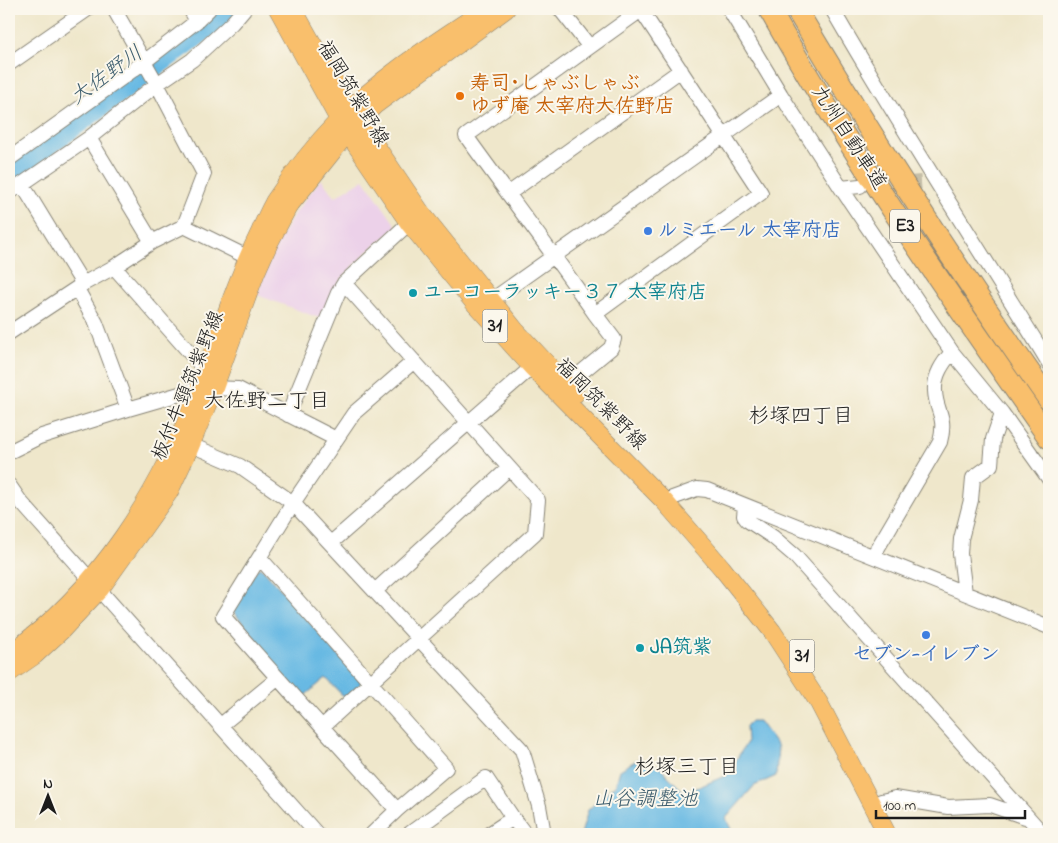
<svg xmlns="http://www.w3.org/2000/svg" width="1058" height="843" viewBox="0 0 1058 843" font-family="'Indie Flower','Klee One',sans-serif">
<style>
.built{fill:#ecd1e9}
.water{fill:#68b9e3;stroke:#426a80}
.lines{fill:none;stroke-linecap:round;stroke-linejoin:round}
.river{stroke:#68b9e3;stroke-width:18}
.minor-tunnel{stroke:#c5bea8;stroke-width:14;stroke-dasharray:14 7;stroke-linecap:butt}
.minor-casing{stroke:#868274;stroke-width:16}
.major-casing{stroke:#868274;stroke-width:19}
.highway-casing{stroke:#868274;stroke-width:23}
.minor{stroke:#fff;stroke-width:14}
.major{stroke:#f9bf6c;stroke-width:18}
.highway{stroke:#f9bf6c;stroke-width:21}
.food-dot{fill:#e8710a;stroke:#fbf7ec;stroke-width:2}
.shop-dot{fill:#3f7fe0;stroke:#fbf7ec;stroke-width:2}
.culture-dot{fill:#0f9aa8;stroke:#fbf7ec;stroke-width:2}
.labels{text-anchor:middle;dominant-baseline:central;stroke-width:4;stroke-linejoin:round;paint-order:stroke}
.shield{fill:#fbf7ec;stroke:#5f5e5a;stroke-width:1}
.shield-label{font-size:19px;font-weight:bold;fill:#1c1c1c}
.food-label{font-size:20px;font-weight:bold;fill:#c56008;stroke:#fbf7ec;text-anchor:start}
.street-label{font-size:20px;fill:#1c1c1c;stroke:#fbf7ec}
.shop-label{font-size:20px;font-weight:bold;fill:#366cbe;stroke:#fbf7ec;text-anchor:start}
.culture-label{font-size:20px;font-weight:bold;fill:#0d838f;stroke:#fbf7ec;text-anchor:start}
.water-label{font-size:21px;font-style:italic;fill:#3a5b6c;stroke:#fbf7ec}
.neighbourhood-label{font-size:21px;fill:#1c1c1c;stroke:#fbf7ec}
</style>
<rect width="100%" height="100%" fill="#fbf7ec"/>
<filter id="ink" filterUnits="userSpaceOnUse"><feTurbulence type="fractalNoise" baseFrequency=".02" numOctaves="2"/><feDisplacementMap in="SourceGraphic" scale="10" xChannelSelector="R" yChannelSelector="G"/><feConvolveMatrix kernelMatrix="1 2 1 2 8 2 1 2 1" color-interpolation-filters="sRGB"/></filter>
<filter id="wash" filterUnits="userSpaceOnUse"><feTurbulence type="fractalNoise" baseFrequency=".0096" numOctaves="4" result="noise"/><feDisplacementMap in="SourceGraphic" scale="20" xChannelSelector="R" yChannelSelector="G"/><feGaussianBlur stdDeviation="1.12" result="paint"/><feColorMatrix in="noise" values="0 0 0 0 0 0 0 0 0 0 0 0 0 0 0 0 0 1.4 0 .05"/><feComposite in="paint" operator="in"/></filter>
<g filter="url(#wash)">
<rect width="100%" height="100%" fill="#efe7cb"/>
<path class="built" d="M321,179L335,197L364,179L397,227L365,254L345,275L334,290L319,318L257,295L274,249L293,216Z"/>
<path class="water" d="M262,568L361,681L360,684L345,698L326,678L303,697L253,643L256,639L232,610L257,569Z
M751,721H759L778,747L776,776L754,786L726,818L733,834H581L588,810L616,784L620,770L640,758L659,767L685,793L727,775L747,742L746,726Z"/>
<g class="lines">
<path class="river" d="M9,176L218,22L227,9"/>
</g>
</g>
<g filter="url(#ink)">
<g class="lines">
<path class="minor-tunnel" d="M871,186L921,182"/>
<defs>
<path id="minor" d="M190,9L197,21
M560,9L589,46
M729,9L781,95L841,188L952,352L1002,413L1049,479
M832,9C901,129 977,245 1049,363
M641,10L761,193L595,314C553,253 509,196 466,136Z
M9,64L88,9
M89,138L152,242
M9,159L144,62L197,21L209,9
M22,184L83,284
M841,188L860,186
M9,193L89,138L157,84L192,60L232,23L244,9
M508,194L681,70
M184,226L247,257
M114,267L206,371
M77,289L96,323L128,409
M499,295L781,95
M9,333L83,284L114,267L152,242L184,226L204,174L157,84L114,9
M566,385L611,348L614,339L595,314
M288,415L338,293L344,283L409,223
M191,445L240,466L293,503L522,750L539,806L544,834
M9,452L39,437L128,409L190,391L214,388L238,389L336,439
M9,485L20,501L317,834
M664,501L697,489L707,490L1049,627
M745,506L744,516L747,520L773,537L794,555L1043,834
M331,543L532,367
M873,556L940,442C947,415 936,413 935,391C934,375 943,363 952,352
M260,558L446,768L397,810L372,834
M375,591L509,468
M965,593L960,554L961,539L971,500L973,478L991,465L993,439L1002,413
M221,725L277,679
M323,726L535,533L538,500L344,283
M881,801L895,798L948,807L990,805L1025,817
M397,810C339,745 280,682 223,616L293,503L354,413L414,361
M513,818L525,834
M409,834L486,778L513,818L489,834"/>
<path id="major" d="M278,9L339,120L409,223L476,305L532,367L664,501L722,568L772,631L819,703L887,834
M293,9L350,110L359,121L422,214L515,330L575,394
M9,654C99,591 161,491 199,390C219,337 235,282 260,232C264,222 269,211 274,202C293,173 314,146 338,121C380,77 435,43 486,9
M9,673L35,655L61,631L100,589L169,492L189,449L214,388L256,272L269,243L288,207L348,132L375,105L506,9"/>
<path id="highway" d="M769,9C853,158 951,298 1049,438
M796,9C875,143 960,273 1049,400"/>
</defs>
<use href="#minor" class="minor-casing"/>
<use href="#major" class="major-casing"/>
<use href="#highway" class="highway-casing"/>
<use href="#minor" class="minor"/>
<use href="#major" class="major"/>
<use href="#highway" class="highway"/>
</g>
</g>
<circle class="food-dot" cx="460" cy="96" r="5"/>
<g class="shop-dot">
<circle cx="648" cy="231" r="5"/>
<circle cx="926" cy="635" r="5"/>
</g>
<g class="culture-dot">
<circle cx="413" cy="293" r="5"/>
<circle cx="640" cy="648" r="5"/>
</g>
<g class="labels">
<g class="shield">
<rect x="890" y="209.5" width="30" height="33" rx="4"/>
<rect x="482.5" y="309.5" width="25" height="33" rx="4"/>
<rect x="789.5" y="639.5" width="25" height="33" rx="4"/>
</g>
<g class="shield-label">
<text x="905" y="226">E3</text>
<text x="495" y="326">31</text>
<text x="802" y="656">31</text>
</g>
<g class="food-label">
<text x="470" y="84">寿司･しゃぶしゃぶ<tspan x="470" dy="23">ゆず庵 太宰府大佐野店</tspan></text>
</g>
<g class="street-label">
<text transform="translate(352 94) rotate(59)">福岡筑紫野線</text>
<text transform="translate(848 138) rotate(57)">九州自動車道</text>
<text transform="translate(189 386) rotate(-68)">板付牛頸筑紫野線</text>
<text transform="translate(600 405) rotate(45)">福岡筑紫野線</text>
</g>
<g class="shop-label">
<text x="658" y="231">ルミエール 太宰府店</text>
<text x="926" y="655" text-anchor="middle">セブン-イレブン</text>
</g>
<g class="culture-label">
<text x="423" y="293">ユーコーラッキー３７ 太宰府店</text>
<text x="650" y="648">JA筑紫</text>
</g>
<g class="water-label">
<text transform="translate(107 76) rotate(-36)">大佐野川</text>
<text x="645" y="800">山谷調整池</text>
</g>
<g class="neighbourhood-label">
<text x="267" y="402">大佐野二丁目</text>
<text x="801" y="417">杉塚四丁目</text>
<text x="687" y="768">杉塚三丁目</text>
</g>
</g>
<rect width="1058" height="843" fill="none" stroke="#fbf7ec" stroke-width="30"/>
<g transform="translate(48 796)" stroke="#fbf7ec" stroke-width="4" paint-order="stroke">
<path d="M0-4L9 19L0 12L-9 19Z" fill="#1c1c1c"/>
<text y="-8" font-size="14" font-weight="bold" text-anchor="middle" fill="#1c1c1c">N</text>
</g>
<path d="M876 810v8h149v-8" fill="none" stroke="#1c1c1c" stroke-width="2.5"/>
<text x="883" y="810" font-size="15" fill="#1c1c1c" stroke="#fbf7ec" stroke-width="4" paint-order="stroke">100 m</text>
</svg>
